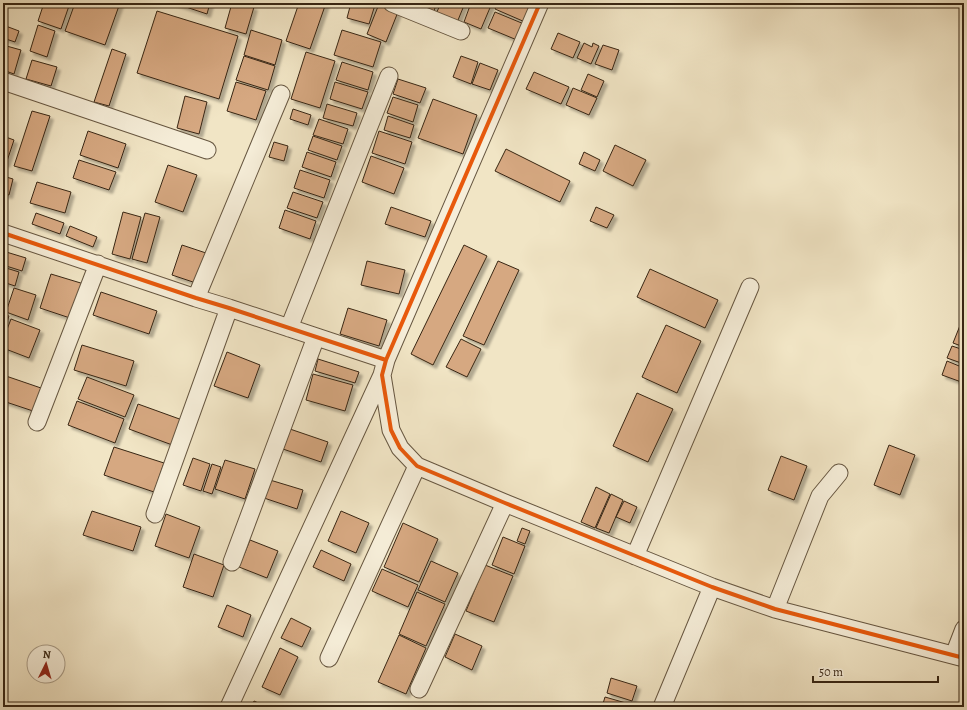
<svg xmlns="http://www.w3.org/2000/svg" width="967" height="710" viewBox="0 0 967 710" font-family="Alegreya,serif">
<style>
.building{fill:#d6a881;stroke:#382614;filter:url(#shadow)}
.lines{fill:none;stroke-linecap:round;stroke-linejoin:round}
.minor-casing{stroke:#665640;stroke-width:19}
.minor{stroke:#f6eed9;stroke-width:17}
.cycleway-casing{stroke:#f6eed9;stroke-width:6}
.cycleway{stroke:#e8590c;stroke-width:4}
</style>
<defs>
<filter id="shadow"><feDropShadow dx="3.5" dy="3.5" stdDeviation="1" flood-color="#0004"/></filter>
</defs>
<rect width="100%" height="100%" fill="#f1e5c5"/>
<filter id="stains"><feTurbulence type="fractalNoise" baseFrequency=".005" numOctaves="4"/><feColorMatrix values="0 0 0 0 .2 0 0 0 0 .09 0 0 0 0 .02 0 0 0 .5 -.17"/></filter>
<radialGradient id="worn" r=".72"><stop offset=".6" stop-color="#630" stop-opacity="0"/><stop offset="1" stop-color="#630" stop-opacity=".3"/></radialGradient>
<path class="building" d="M44,3H70L61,29L38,21Z
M75,3H120L105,45L65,31Z
M174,3H210L207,14Z
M232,3H241L254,7L246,34L225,28Z
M299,3H326L310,49L286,41Z
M351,3H369L375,5L369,24L347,18Z
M404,3H437L433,13Z
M441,3H465L456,25L435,16Z
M471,3H492L481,29L464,22Z
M498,3H520L531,8L525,22L495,9Z
M379,4L398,12L386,42L367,34Z
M157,11L238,36L219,99L137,73Z
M495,12L524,24L517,40L488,28Z
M3,25L19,31L15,42L3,38Z
M38,25L55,31L47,57L30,51Z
M251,30L282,40L275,65L244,55Z
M342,30L381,42L373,67L334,55Z
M558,33L580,42L573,58L551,49Z
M584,43L592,47L593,43L599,46L591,64L577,58Z
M3,45L21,50L14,74L3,70Z
M603,45L619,50L612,70L595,64Z
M112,49L126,54L109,106L94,102Z
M306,52L335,61L320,108L291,99Z
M244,56L275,66L268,90L236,80Z
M461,56L478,62L471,84L453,77Z
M32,60L57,67L51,86L26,79Z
M342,62L373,72L368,90L336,80Z
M480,63L498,70L490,90L472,84Z
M534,72L569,87L561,104L526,89Z
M588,74L604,81L597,97L581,90Z
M398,79L426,88L420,103L393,94Z
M236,82L266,91L256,120L227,111Z
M335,82L368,92L362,109L330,99Z
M573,88L597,98L589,115L566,105Z
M185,96L207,102L199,134L177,128Z
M393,97L418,105L413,122L387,113Z
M433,99L477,115L463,154L418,138Z
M327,104L357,113L353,126L323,118Z
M293,109L311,115L308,125L290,119Z
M32,111L50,116L32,171L14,166Z
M388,116L414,125L410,138L384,130Z
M319,119L348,129L343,144L313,135Z
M88,131L126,144L118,168L80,155Z
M379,131L412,142L405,164L372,153Z
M3,136L14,140L6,164L3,163Z
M313,136L342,146L337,160L308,150Z
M274,142L288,146L284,161L269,157Z
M615,145L646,160L633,186L603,171Z
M506,149L570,181L560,202L495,171Z
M307,152L336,162L331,177L302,167Z
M584,152L600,160L595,171L579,164Z
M371,156L404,168L394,194L362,182Z
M79,160L116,172L109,190L73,178Z
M168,165L197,175L183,212L155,202Z
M300,170L330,180L324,198L294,188Z
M3,176L13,179L9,195L3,194Z
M37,182L71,192L65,213L30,203Z
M293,192L323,202L317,218L287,208Z
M391,207L431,221L425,237L385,224Z
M596,207L614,215L607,228L590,221Z
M285,210L316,221L310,239L279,228Z
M123,212L141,217L130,259L112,254Z
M36,213L64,223L60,234L32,224Z
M145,213L160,217L147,263L132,259Z
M70,226L97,237L93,247L66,236Z
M182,245L209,254L199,284L172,275Z
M464,245L487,256L433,365L411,354Z
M3,251L26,258L22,271L3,265Z
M367,261L405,270L399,294L361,285Z
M498,261L519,270L484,345L463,336Z
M3,267L19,272L15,286L3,282Z
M650,269L718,300L705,328L637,297Z
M51,274L84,284L73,319L40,308Z
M14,288L36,295L28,320L6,312Z
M101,292L157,311L149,334L93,315Z
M348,308L387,320L379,346L340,334Z
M964,311V322L960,320Z
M3,314L9,316L3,333Z
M11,319L40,330L29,358L3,348V340Z
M961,323L964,324V347L953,343Z
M666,325L701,341L677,393L642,377Z
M461,339L481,349L467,377L446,367Z
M82,345L134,361L126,386L74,370Z
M952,346L964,350V364L947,358Z
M227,352L260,365L248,398L214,386Z
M318,359L359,372L355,383L315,371Z
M947,361L964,368V383L942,375Z
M313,374L353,385L345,411L306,400Z
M3,375L41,388L33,411L3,401Z
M87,377L134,395L125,417L78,399Z
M637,393L673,409L648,462L613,446Z
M77,401L124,419L115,443L68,425Z
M138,404L185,421L175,446L129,429Z
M287,428L328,442L321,462L280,448Z
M889,445L915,455L900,495L874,485Z
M114,447L164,463L154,492L104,475Z
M781,456L807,466L794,500L768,490Z
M193,458L210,464L201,491L183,485Z
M225,460L255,469L245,499L215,489Z
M212,464L221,467L212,494L203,491Z
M270,480L303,490L297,509L264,498Z
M596,487L610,494L595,528L581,522Z
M611,494L623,500L609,533L596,528Z
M624,501L637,507L630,523L616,517Z
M92,511L141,527L133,551L83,535Z
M341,511L369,523L356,553L328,541Z
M166,514L200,527L189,558L155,546Z
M403,523L438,539L419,582L384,567Z
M522,528L530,531L525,544L517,541Z
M503,537L525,546L514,574L492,565Z
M250,540L278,551L267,578L239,567Z
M321,550L351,564L344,581L313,567Z
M194,554L224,565L213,597L183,587Z
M431,561L458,573L445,602L418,590Z
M485,565L513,576L494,622L466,611Z
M382,569L418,585L408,607L372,591Z
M417,592L445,604L426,646L399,634Z
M227,605L251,615L243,637L218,627Z
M291,618L311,628L302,647L281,638Z
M455,634L482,646L472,670L445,657Z
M399,635L426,648L406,694L378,682Z
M280,648L298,657L280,695L262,687Z
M611,678L637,686L632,701L607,693Z
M605,697L626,703L625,707H602Z
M254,701L267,707H251Z"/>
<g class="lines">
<defs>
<path id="minor" d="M392,3L461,31
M3,81L207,150
M3,233L196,298L229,308L386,360L382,375L391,430L400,448L417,466L505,503L712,587L775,609L964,658
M196,298L268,125L281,94
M289,328L389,76
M386,360L540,3
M37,422L98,264
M155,514L229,308
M635,556L750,287
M232,562L316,337
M775,609L820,496L839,473
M954,655L964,629
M329,658L417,466
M419,689L505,503
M229,707L382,375
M662,707L712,587"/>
</defs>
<use href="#minor" class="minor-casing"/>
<use href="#minor" class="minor"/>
<defs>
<path id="cycleway" d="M3,233L196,298L229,308L386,360L382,375L391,430L400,448L417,466L505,503L712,587L775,609L964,658
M386,360L540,3"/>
</defs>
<use href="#cycleway" class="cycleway-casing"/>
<use href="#cycleway" class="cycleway"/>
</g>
<rect width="967" height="710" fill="none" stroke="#f1e5c5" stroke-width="16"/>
<rect x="4" y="4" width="959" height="702" fill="none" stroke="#382614" stroke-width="2"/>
<rect x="8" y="8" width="951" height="694" fill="none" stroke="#382614"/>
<g transform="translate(46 664) rotate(5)"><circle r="19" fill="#f6eed9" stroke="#aa9e8a"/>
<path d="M0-3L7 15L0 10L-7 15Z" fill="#8f2418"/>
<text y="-6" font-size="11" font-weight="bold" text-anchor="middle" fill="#382614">N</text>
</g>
<path d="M813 676v6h125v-6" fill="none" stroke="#382614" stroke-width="2"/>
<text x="819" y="676" font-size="12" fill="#382614" stroke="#f6eed9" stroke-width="3" paint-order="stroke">50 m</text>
<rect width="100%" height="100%" filter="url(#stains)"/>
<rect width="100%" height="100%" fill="url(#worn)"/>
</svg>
